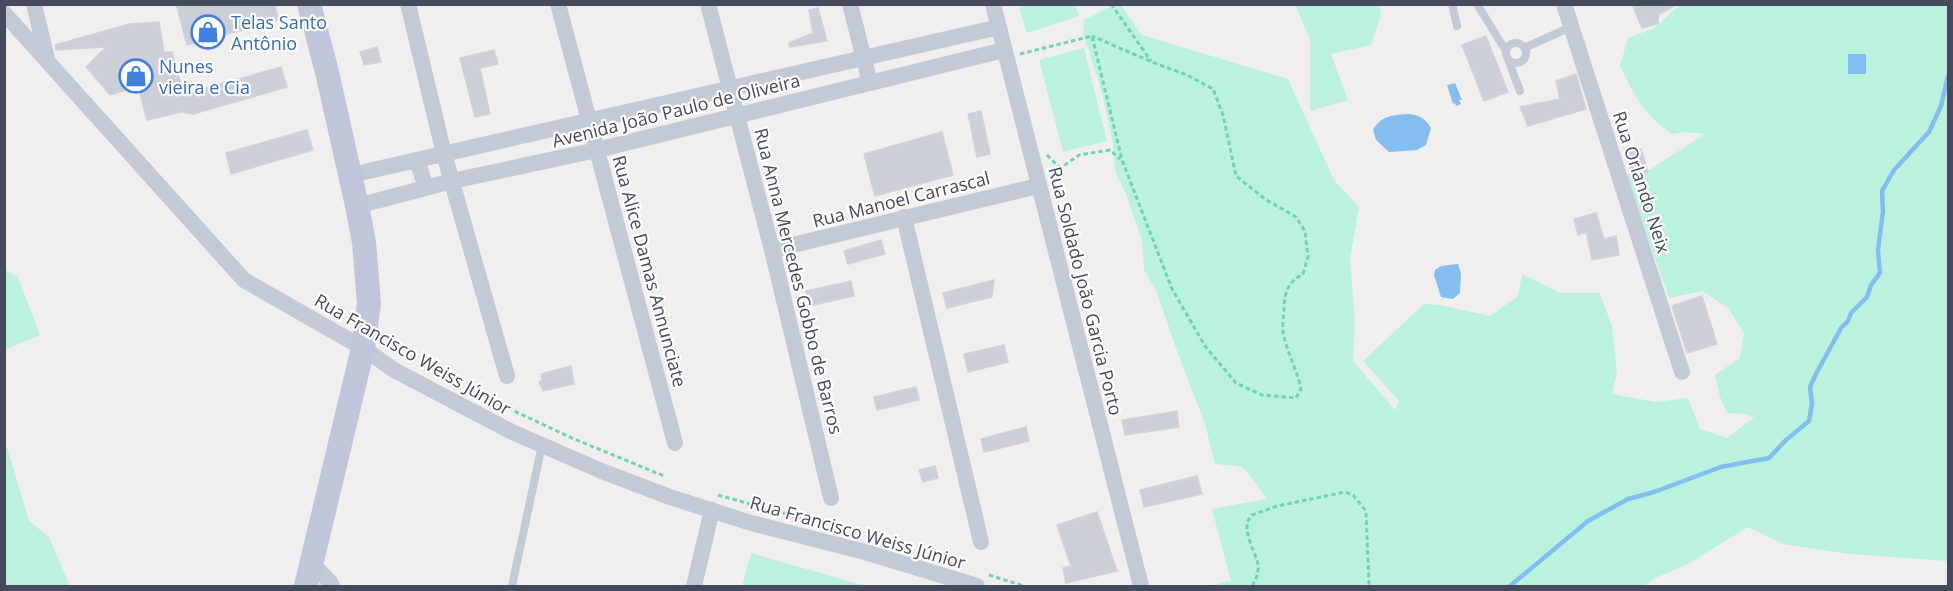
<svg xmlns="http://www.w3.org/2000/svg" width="1953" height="591" viewBox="0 0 1953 591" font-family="'Open Sans',sans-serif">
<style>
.green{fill:#baf2de}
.water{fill:#84bef1}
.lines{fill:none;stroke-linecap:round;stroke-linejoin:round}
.stream{stroke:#84bef1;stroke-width:4.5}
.building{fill:#cdcfd6;stroke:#d2d2da;stroke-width:1.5}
.path{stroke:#70d2bb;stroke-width:3;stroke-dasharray:4.5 3;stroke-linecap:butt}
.lane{stroke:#c4c9d6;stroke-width:8}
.street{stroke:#c4c9d6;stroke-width:16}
.secondary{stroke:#c0c5d9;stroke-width:24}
.labels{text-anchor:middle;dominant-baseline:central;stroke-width:4.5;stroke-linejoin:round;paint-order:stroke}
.shop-label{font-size:18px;fill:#366cbe;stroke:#fff;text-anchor:start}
.street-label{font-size:18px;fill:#454b5d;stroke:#fff}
</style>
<rect width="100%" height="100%" fill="#f1efee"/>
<path class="green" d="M1025,5H1075L1079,16L1027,33L1019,7Z
M1113,5H1121L1142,35L1288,79L1334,180L1359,207L1350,259L1355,320L1353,361L1395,410L1399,401L1363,361L1424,304L1440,305L1490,316L1518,296L1522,274L1560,293H1600L1612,327L1617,372L1612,394L1656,402L1688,398L1700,429L1727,438L1754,418L1746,414L1727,413L1720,397L1715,375L1740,358L1744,333L1728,308L1702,291L1669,298L1626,175L1651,169L1705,134L1684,132L1672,134C1645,116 1634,95 1620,66L1628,38L1654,28L1680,5H1948V561L1849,554L1783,544L1748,527L1688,564L1653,579L1644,586H1209L1231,581L1212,509L1267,499C1262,493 1248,471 1243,468C1236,465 1223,465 1215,464L1205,424L1177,351L1156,290L1144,270L1142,240L1126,194L1115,171L1113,143L1102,93L1083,33L1084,20Z
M1295,5H1380L1381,15L1371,45L1331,54L1348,100L1310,111V39Z
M1084,48L1107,141L1063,152L1039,60Z
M5,270L18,277L40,335L5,350Z
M4,447H7L29,521L49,537L70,586H5Z
M751,553L866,586H742Z"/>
<path class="water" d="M1848,54H1866V74H1848Z
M1455,83L1462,100H1459L1461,104L1456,106L1455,103L1453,104L1447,85Z
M1409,114C1421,116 1425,118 1431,128L1426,145L1417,150L1389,152L1376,140L1373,130C1381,115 1395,115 1409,114Z
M1458,264L1461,273L1460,293L1453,299L1441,297L1434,275L1435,270L1441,266Z"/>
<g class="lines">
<path class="stream" d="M1510,586L1588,521L1628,499L1654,492L1721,467L1769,458L1786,440L1809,421L1812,404L1810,387L1816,374L1841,328L1848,321L1851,313L1867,297L1871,285L1880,273L1878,250L1883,212L1882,191L1894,170L1929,132L1941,106L1948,76"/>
</g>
<path class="building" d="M176,4H274L279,20L187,45Z
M1632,4H1678L1659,14L1658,24L1642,28Z
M818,8L827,41L790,47L789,43L813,33L809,10Z
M159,22L164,52H172L184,94L281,67L287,87L193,114L181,112L147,120L138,86L110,95L86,67L106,47L56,50L55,45L129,24Z
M1486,36L1508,92L1484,101L1462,45Z
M377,47L381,62L364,65L360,52Z
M494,50L498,64L480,68L490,114L475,117L460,58Z
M1576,74L1586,109L1528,126L1520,107L1560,99L1556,81Z
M981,111L990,154L977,157L968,114Z
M307,130L313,150L231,174L226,153Z
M942,132L953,175L875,196L864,154Z
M1635,148L1641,149L1648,172L1631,175L1625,154Z
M1596,213L1604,239L1616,236L1619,255L1592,260L1586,232L1578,235L1574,219Z
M881,240L885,254L848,264L844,251Z
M994,280L992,297L947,308L943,293Z
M851,281L854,296L809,306L806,291Z
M1702,296L1717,344L1687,353L1672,306Z
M1004,345L1008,362L968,372L964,354Z
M571,366L574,384L543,391L539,382L542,380L541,374Z
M916,387L919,400L877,410L874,397Z
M1177,411L1179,427L1125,435L1122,420Z
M1026,427L1029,441L984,452L981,439Z
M935,466L938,478L923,482L919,470Z
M1197,476L1202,494L1144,507L1140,490Z
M1097,512L1117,571L1066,583L1063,568L1071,566L1057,525Z"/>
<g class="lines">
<path class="path" d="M1111,4L1151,61
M1020,54L1092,36L1122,160L1172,289L1205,346L1236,383L1262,395L1296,398L1301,389C1297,369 1286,351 1283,331C1282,323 1284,315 1284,307C1285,291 1288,282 1303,274L1308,257L1305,231L1296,217L1265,199L1236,176L1223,115L1213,89L1187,75L1152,62L1092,36
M1047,155L1058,166L1062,167L1079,155L1110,150L1120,159
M467,389L572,438L664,476
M718,495L804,519
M989,575L1024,586
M1252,586C1265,565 1254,558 1249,538C1247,533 1247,527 1247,522L1252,515L1277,506L1345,492L1353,495L1366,511L1369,586"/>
<path class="lane" d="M1452,4L1457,26
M1477,4L1506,51
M1506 53a10 10 0 1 1 20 0a10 10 0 1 1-20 0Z
M1524,48L1571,27
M1508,59L1520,91
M512,586L542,445"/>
<path class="street" d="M34,4L47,59
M408,4L444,154L507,376
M558,4L675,443
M708,4L772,250L831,498
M850,4L870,83
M993,4L1141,586
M1564,4L1682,372
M4,13L244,280L363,348L394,370L512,432L604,472L670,497L751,523L865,552L977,586
M417,160L426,188
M351,175L999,27
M357,206L452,181L597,150L1004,50
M904,217L981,542
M772,250L1038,186
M311,562L330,582L332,586
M694,586L712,510"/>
<path class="secondary" d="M306,586L363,348L369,303L364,242L357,206L327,72L309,4"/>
</g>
<defs>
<symbol id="shop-ring" viewBox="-11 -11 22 22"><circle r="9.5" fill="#fff" stroke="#3f7fe0" stroke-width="1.5"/><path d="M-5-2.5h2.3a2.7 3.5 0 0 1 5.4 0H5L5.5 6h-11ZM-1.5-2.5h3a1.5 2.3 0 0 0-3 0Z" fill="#3f7fe0"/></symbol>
</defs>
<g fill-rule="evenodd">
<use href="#shop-ring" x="189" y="13" width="38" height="38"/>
<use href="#shop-ring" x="117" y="57" width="38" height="38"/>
</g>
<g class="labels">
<g class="shop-label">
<text x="231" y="22">Telas Santo<tspan x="231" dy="21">Antônio</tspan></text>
<text x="159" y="66">Nunes<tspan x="159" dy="21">vieira e Cia</tspan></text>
</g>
<g class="street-label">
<text transform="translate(676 110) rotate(-14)">Avenida João Paulo de Oliveira</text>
<text transform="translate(1642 182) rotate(72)">Rua Orlando Neix</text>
<text transform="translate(901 199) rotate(-14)">Rua Manoel Carrascal</text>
<text transform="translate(650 271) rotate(75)">Rua Alice Damas Annunciate</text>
<text transform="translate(799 281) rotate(76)">Rua Anna Mercedes Gobbo de Barros</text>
<text transform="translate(1086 291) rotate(76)">Rua Soldado João Garcia Porto</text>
<text transform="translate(413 354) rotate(30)">Rua Francisco Weiss Júnior</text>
<text transform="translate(858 532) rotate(16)">Rua Francisco Weiss Júnior</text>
</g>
</g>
<rect width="1953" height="591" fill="none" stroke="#454b5d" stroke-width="12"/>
</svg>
